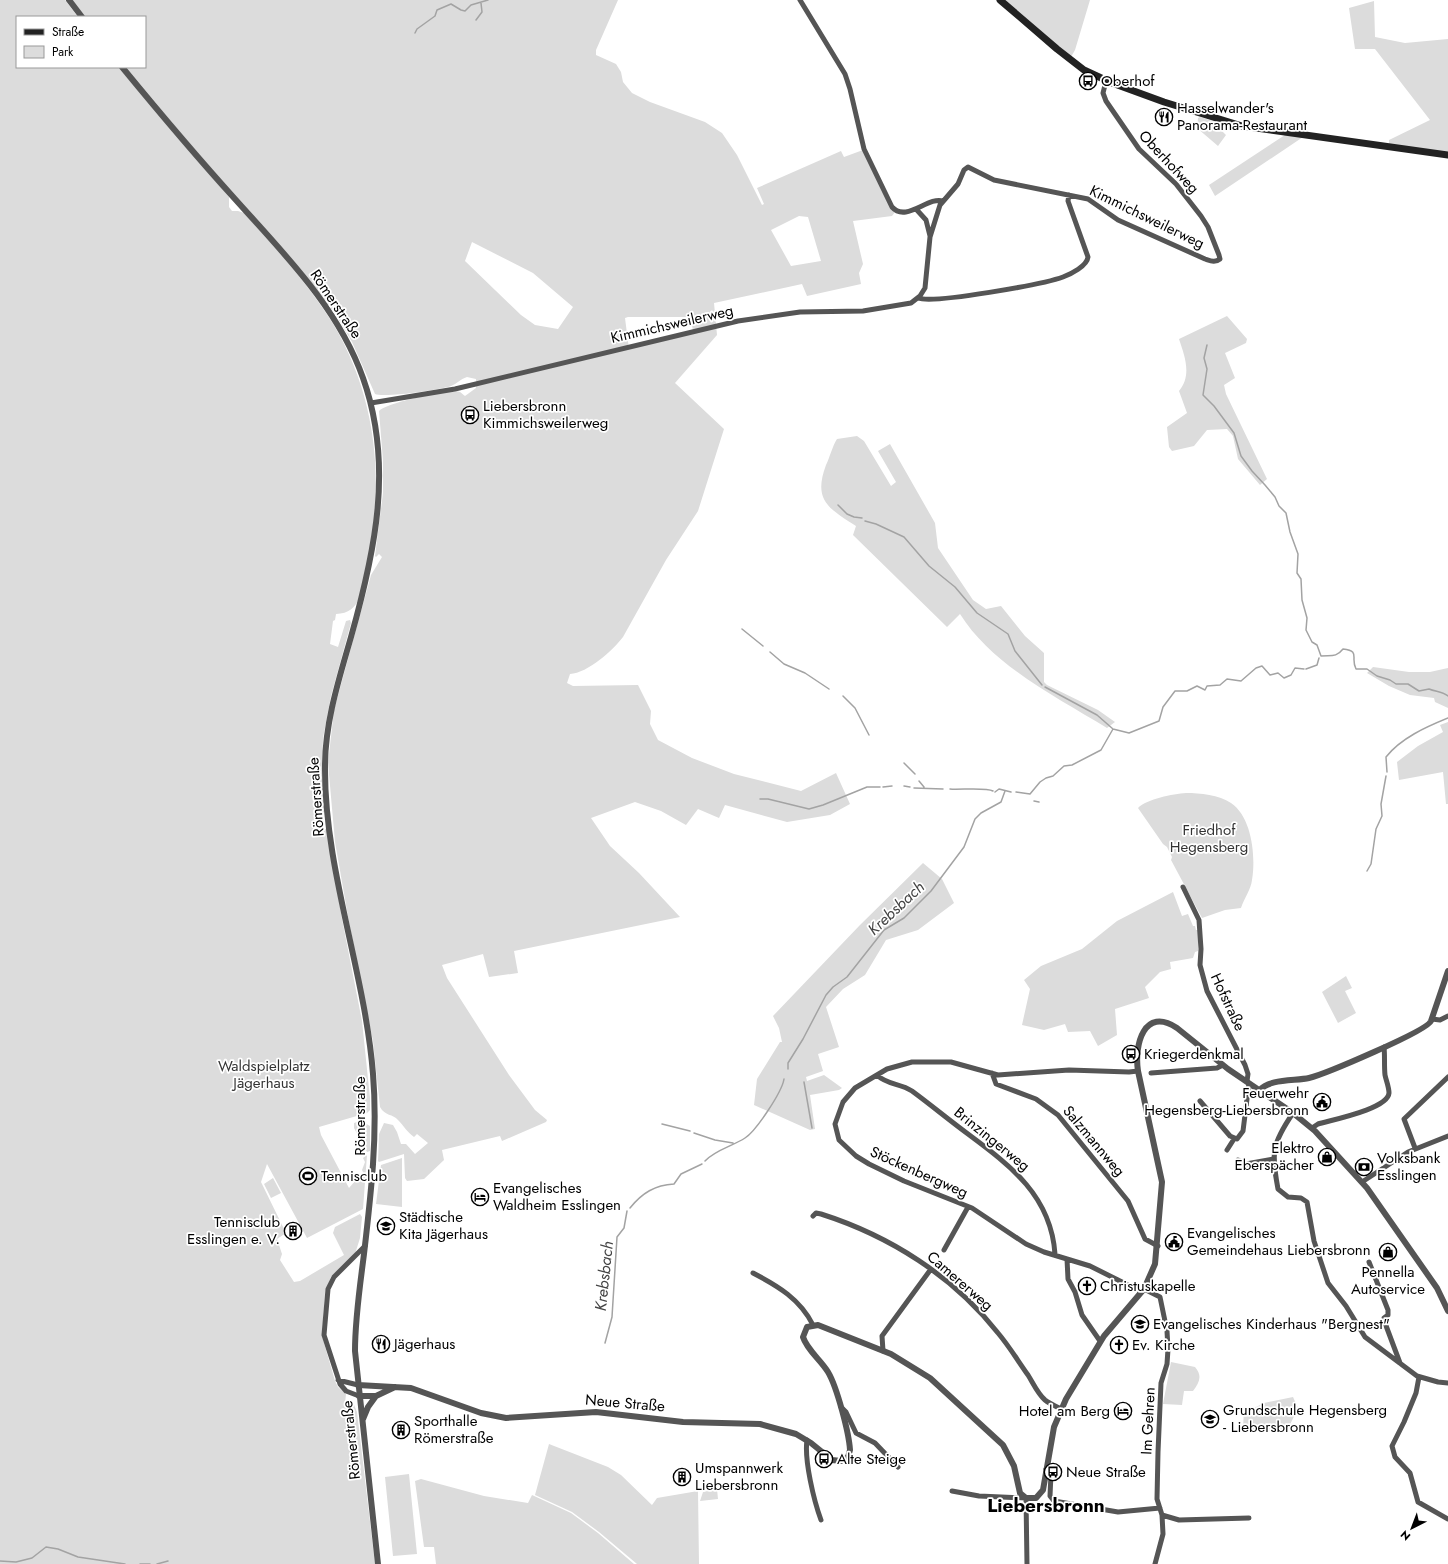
<svg xmlns="http://www.w3.org/2000/svg" width="1448" height="1564" viewBox="0 0 1448 1564" font-family="Jost,sans-serif">
<style>
.green{fill:#dcdcdc;fill-rule:evenodd}
.lines{fill:none;stroke-linecap:round;stroke-linejoin:round}
.stream{stroke:#a3a3a3;stroke-width:1.5}
.minor{stroke:#555;stroke-width:5}
.tertiary{stroke:#555;stroke-width:6}
.secondary{stroke:#222;stroke-width:7}
.labels{text-anchor:middle;dominant-baseline:central;stroke-width:3.5;stroke-linejoin:round;paint-order:stroke}
.poi-label{font-size:15px;fill:#000;stroke:#fff;text-anchor:start}
.street-label{font-size:15px;fill:#000;stroke:#fff}
.park-label{font-size:15px;fill:#333;stroke:#fff}
.water-label{font-size:16px;font-style:italic;fill:#444;stroke:#fff}
.district-label{font-size:19px;font-weight:bold;fill:#000;stroke:#fff}
</style>
<rect width="100%" height="100%" fill="#fff"/>
<path class="green" d="M0,0H65L78,17H17V67H118L229,197V207L232,211H238L244,213C273,246 304,279 328,316C377,391 386,484 366,569C361,590 362,613 336,614L335,620L333,621L330,644L338,647L346,621L350,620L351,623L331,696L323,738L322,765L325,811L316,820V823L327,830L342,919L362,1021L370,1098V1110L367,1113L319,1127L321,1135L349,1188L355,1181L365,1176L362,1170L365,1162L363,1158L367,1155L363,1209L307,1238L267,1164L261,1182L286,1233L277,1239L282,1254L280,1260L294,1282L300,1281L344,1255L333,1233L335,1227L360,1214L362,1217L360,1238L355,1254L331,1277L325,1292L322,1336L335,1381L338,1387L346,1394L345,1403L347,1404L352,1400L357,1412L375,1564H0Z
M72,0H618L596,50V55L616,64L621,72L623,82L632,93L650,102L705,122L722,133L737,155L762,205L764,204L757,188L841,151L844,157L863,150L895,212L892,216L853,221L863,264L859,273L861,284L807,296L802,284L714,303L717,335L675,383L724,429L698,511L666,560L623,637C613,650 588,673 570,674L567,683L573,686L638,685L651,711L650,724L658,740L692,758L734,774L801,791L836,773L850,804L830,815L787,822L725,805L719,818L698,809L686,825L661,811L635,802L591,818L610,846L639,873L680,917L514,951L518,973L489,977L483,954L442,965L447,978L509,1075L535,1110L547,1120L546,1122L502,1141L500,1136L442,1150L444,1160L424,1179L407,1181L405,1178L404,1154L379,1162L378,1161L379,1134L384,1123L393,1125L397,1132L401,1144H406L415,1154L428,1143L417,1134L414,1137C407,1132 404,1126 398,1120C393,1114 385,1116 380,1107L373,1041L349,922L335,842L328,763L334,710L371,575L382,557L379,554L376,557L375,556L383,493V461L379,411C386,403 449,389 460,392C462,393 463,395 465,396L476,388V379L467,377C460,379 457,384 451,386C440,390 383,398 375,394L352,342L336,315L314,286L200,156L126,67H145V17H85ZM799,216L808,217L821,261L791,266L771,230ZM472,242L533,273L573,307L558,329L535,325L521,315L465,261ZM628,317H691L693,332L629,349L625,318Z
M1003,0H1090L1075,50L1071,57Z
M1374,1L1375,37L1405,43L1448,39V153L1389,144V140L1430,120L1375,49H1355L1349,8Z
M1200,117L1222,124L1221,130L1226,135L1218,146L1197,128L1198,118Z
M1285,135L1303,137L1215,196L1209,185Z
M1227,316L1247,339L1246,343L1225,353L1235,378L1224,385L1226,394L1267,479L1260,485L1238,459L1233,436L1227,429L1207,430L1194,446L1172,451L1169,447L1167,427L1187,413L1179,391C1192,375 1185,357 1179,339Z
M857,436L864,441L891,486L896,482L878,451L890,444L935,523L938,548L973,600L986,609L1001,606L1025,636L1044,653V682L1047,685L1098,710L1115,722L1107,728C1056,697 992,665 960,614L947,627L853,535L856,526C828,508 813,500 826,465C830,457 832,447 837,439Z
M1373,667L1409,672H1430L1448,668V708L1435,702L1434,698L1410,695L1389,686L1367,673Z
M1448,722V804H1446L1443,772L1399,780L1397,762L1418,746L1443,732L1440,725Z
M1186,793C1200,793 1219,795 1231,803C1252,817 1256,857 1252,880C1251,889 1244,899 1241,908L1225,910L1202,918L1171,860L1172,857L1167,847L1163,844L1138,808C1147,799 1173,794 1186,793Z
M923,863L942,879L954,903L918,930L886,940L865,975L843,989L826,1007L839,1047L818,1054L823,1071L806,1077L807,1081L824,1075L842,1088L839,1090L810,1095L815,1129L810,1130L754,1105L757,1079L780,1042H782L779,1028L773,1016L860,925Z
M1173,892L1182,916L1188,914L1193,926H1195L1196,930H1198V951L1195,952L1193,958L1170,962L1171,969L1160,972L1145,987L1149,998L1115,1009L1117,1035L1098,1046L1090,1031L1068,1032L1065,1024L1044,1030L1022,1025L1030,989L1024,980L1041,966L1082,949L1117,921Z
M1346,976L1352,988L1345,991L1356,1013L1338,1023L1322,992Z
M357,1122H363L370,1126V1151L367,1152L354,1128V1123Z
M402,1158V1207L376,1204L381,1165Z
M273,1178L281,1193L271,1198L264,1184Z
M1171,1362L1195,1367C1203,1376 1199,1383 1193,1391H1184L1182,1405L1163,1404Z
M1293,1397L1298,1408L1287,1431H1245L1243,1428L1244,1409L1250,1410L1264,1403Z
M549,1444L608,1467L621,1475L652,1505L657,1498L698,1491L699,1564H637L599,1532L572,1512L535,1495Z
M409,1474L417,1554L393,1556L385,1477Z
M421,1479L484,1496L528,1503L532,1495L571,1513L598,1533L634,1564H436L434,1547H424L415,1481Z
M717,1489L718,1499L700,1501L703,1492Z"/>
<g class="lines">
<path class="stream" d="M476,20L482,12L481,3
M415,33L417,29L435,16L437,10L451,4L461,10L465,11L471,5L488,0
M1207,345L1204,358L1207,369L1203,395L1214,406L1234,433L1241,456L1252,471L1265,485L1275,497L1279,506L1286,513L1290,532L1298,554L1297,573L1301,579L1302,600L1307,618L1306,630L1312,642L1317,645L1321,656C1331,655 1336,658 1343,649C1361,651 1350,658 1356,669H1367L1377,676L1390,680L1396,684H1408L1419,691L1429,689C1436,692 1442,691 1448,696
M838,505L847,514L854,517L862,518
M865,521L876,524L904,537L929,566L955,587L977,613L1008,634L1015,651L1042,685
M742,629L763,646
M770,652L784,664L805,673L829,689
M1306,669L1317,665L1319,658
M1045,687L1097,715L1113,729
M843,696L855,708L869,735
M904,763L915,774
M1387,772L1386,757C1401,738 1426,727 1448,718
M919,781L924,787
M904,786L910,787
M883,787L892,786
M914,788L943,789
M950,789C959,790 986,787 993,791
M995,792L999,789L1011,792
M1016,792L1030,794L1040,782L1046,778L1053,776L1064,766L1072,765L1101,750L1113,729L1129,733L1159,721L1163,707L1175,691H1187L1197,686L1205,690L1207,686L1220,685L1227,679L1241,681L1256,668L1262,666L1270,675L1278,673L1284,678L1291,675L1295,668L1304,669
M760,799H768L809,809L823,805L867,787H880
M1034,801L1039,802
M1367,871L1371,864L1376,829L1382,816L1381,804L1386,776
M788,1069V1063L803,1039L826,995L833,987L847,977L884,930L904,918L931,891L964,847L975,819L981,813L1001,802L1005,791
M804,1082L812,1128
M662,1124L690,1131
M694,1133L715,1140L733,1143
M705,1161C715,1150 733,1146 745,1138C756,1131 782,1092 784,1079
M630,1208C642,1193 655,1185 674,1184L681,1174L702,1164
M605,1343L612,1317L617,1237L624,1228L627,1211
M0,1561L16,1562L32,1558L46,1547L58,1549L78,1557L125,1564
M140,1564H150
M157,1564L168,1561"/>
<path class="minor" d="M800,0L845,74L850,89L864,149L892,207C906,223 928,196 943,201
M916,209L926,220L930,236
M918,298C934,304 1044,284 1063,277C1071,274 1087,266 1088,257L1068,201L1069,195
M371,403L455,389L738,321L800,312L863,311L911,303L920,296L925,288L930,237L940,205L958,184L964,170L968,167L994,180L1088,199L1118,220L1205,259C1211,261 1215,263 1220,259L1219,255L1208,227L1201,216L1176,184L1139,149L1106,101L1103,93L1106,81
M1183,887L1199,920L1201,949L1200,965L1207,991L1245,1065L1248,1074L1247,1081
M1432,1019L1440,1020L1448,1016
M1138,1071L1129,1072L1069,1070L998,1075L951,1062H912L887,1069L855,1088L843,1102L835,1124L839,1140L856,1156L869,1164L904,1181L972,1208L1026,1244L1044,1252L1090,1266L1142,1292
M992,1073L996,1084L1036,1099L1058,1115L1128,1201L1145,1239L1158,1246
M1151,1073L1217,1068L1223,1065
M877,1075C887,1085 900,1083 912,1091C931,1105 949,1120 968,1134C1011,1166 1051,1196 1055,1254
M1200,1101L1230,1136L1237,1139L1243,1131L1249,1083
M1293,1113C1272,1144 1271,1152 1278,1189L1288,1197L1301,1198L1307,1202L1314,1241L1328,1283L1346,1306L1365,1337L1417,1376L1438,1382L1448,1383
M1312,1128L1318,1124C1331,1120 1388,1109 1389,1093C1389,1087 1386,1080 1385,1075C1384,1065 1385,1056 1384,1047
M1415,1148L1404,1119L1448,1077
M1227,1150L1234,1139
M1238,1160L1246,1164L1273,1159
M1362,1182L1408,1152L1448,1136
M813,1216L816,1213L821,1214C890,1236 953,1276 998,1333C1009,1346 1018,1361 1028,1375C1033,1383 1038,1394 1045,1400C1050,1404 1056,1406 1061,1409
M944,1250L968,1207
M1067,1259L1068,1279L1075,1292L1082,1315L1100,1341
M1369,1262L1388,1310V1315L1384,1318L1385,1323L1400,1363
M753,1273C778,1286 800,1299 813,1325
M1144,1289L1160,1297L1167,1331L1168,1349L1167,1364L1161,1383L1158,1452L1157,1499L1162,1515L1163,1534L1155,1564
M883,1351L882,1336L931,1269
M1419,1377L1416,1393L1404,1422L1392,1446L1395,1457L1410,1473L1418,1502L1448,1519
M338,1380L358,1385
M359,1396L346,1391L340,1384L324,1335L328,1289L334,1277L365,1246
M841,1407L846,1412L856,1433L875,1443L898,1467
M807,1440C804,1460 814,1501 821,1520
M1046,1469L1051,1474L1050,1496L1054,1501L1118,1512L1160,1508
M952,1491L979,1496L1026,1498L1027,1564
M1162,1515L1179,1520L1249,1518"/>
<path class="tertiary" d="M69,0L82,17
M122,67C159,112 196,156 235,199C284,254 338,307 363,378C394,465 375,552 351,637C339,679 325,722 325,766C324,869 365,972 373,1074C378,1134 371,1194 364,1254C360,1286 355,1318 355,1351L378,1564
M1260,1090C1268,1079 1296,1081 1309,1078C1325,1074 1427,1031 1431,1021L1448,971
M358,1385L411,1388L481,1413L506,1418L596,1412L683,1422L760,1424L796,1434L811,1443L832,1460L841,1461L848,1457L850,1450C849,1433 837,1387 828,1372C821,1360 807,1350 803,1337L807,1327L818,1325L891,1354L930,1378L1003,1445L1014,1466L1020,1493L1026,1498H1036L1043,1490L1054,1427L1066,1399L1104,1336L1144,1289L1155,1264L1162,1182L1138,1071C1134,1045 1144,1006 1177,1028L1228,1069L1293,1113L1315,1131L1367,1188L1437,1288L1448,1311
M359,1396H376L395,1387
M363,1419L368,1407L376,1396"/>
<path class="secondary" d="M1000,0L1057,49L1084,70L1112,83L1164,102L1242,126L1448,155"/>
</g>
<defs>
<symbol id="bus-ring" viewBox="-11 -11 22 22"><circle r="9.5" fill="#fff" stroke="#000" stroke-width="1.5"/><path d="M-5-6H5V4H4V6H2V4H-2V6H-4V4H-5ZM-3.5-4V0h7V-4ZM-3.5 1.2v1.5H-2V1.2ZM2 1.2v1.5H3.5V1.2Z" fill="#000"/></symbol>
<symbol id="restaurant-ring" viewBox="-11 -11 22 22"><circle r="9.5" fill="#fff" stroke="#000" stroke-width="1.5"/><path d="M-5-6h1v4h1v-4h1v4h1v-4h1v5L-1.5 .5V6h-2V.5L-5-1ZM5-6V6H3V1.5H1.5Q1.5-4 5-6Z" fill="#000"/></symbol>
<symbol id="civic-ring" viewBox="-11 -11 22 22"><circle r="9.5" fill="#fff" stroke="#000" stroke-width="1.5"/><path d="M-.6-6.5H3V-4.5H.6V-3L4-1V1h2V6H-6V1h2V-1L-.6-3ZM-1.2 2.5V6h2.4V2.5Z" fill="#000"/></symbol>
<symbol id="shop-ring" viewBox="-11 -11 22 22"><circle r="9.5" fill="#fff" stroke="#000" stroke-width="1.5"/><path d="M-5-2.5h2.3a2.7 3.5 0 0 1 5.4 0H5L5.5 6h-11ZM-1.5-2.5h3a1.5 2.3 0 0 0-3 0Z" fill="#000"/></symbol>
<symbol id="bank-ring" viewBox="-11 -11 22 22"><circle r="9.5" fill="#fff" stroke="#000" stroke-width="1.5"/><path d="M-6-4H6V4H-6ZM0-2.3a2.3 2.3 0 1 0 0 4.6a2.3 2.3 0 1 0 0-4.6Z" fill="#000"/></symbol>
<symbol id="stadium-ring" viewBox="-11 -11 22 22"><circle r="9.5" fill="#fff" stroke="#000" stroke-width="1.5"/><path d="M0-5a6.5 5 0 1 0 0 10a6.5 5 0 1 0 0-10ZM-3.5-1.8h7v3.6h-7Z" fill="#000"/></symbol>
<symbol id="hotel-ring" viewBox="-11 -11 22 22"><circle r="9.5" fill="#fff" stroke="#000" stroke-width="1.5"/><path d="M-6-4.5h1.5V1H6V5H4.5V3h-9V5H-6ZM-4 0a1.8 1.8 0 1 1 3.6 0ZM.5 0V-2.5h3Q6-2.5 6 0Z" fill="#000"/></symbol>
<symbol id="school-ring" viewBox="-11 -11 22 22"><circle r="9.5" fill="#fff" stroke="#000" stroke-width="1.5"/><path d="M0-5L7-2L0 1L-7-2ZM-4 1L0 2.5L4 1V4Q0 6-4 4Z" fill="#000"/></symbol>
<symbol id="building-ring" viewBox="-11 -11 22 22"><circle r="9.5" fill="#fff" stroke="#000" stroke-width="1.5"/><path d="M-4-6H4V6H1V3H-1V6H-4ZM-2.5-4.3h1.7v1.8h-1.7ZM.8-4.3h1.7v1.8H.8ZM-2.5-1h1.7V.8h-1.7ZM.8-1h1.7V.8H.8Z" fill="#000"/></symbol>
<symbol id="church-ring" viewBox="-11 -11 22 22"><circle r="9.5" fill="#fff" stroke="#000" stroke-width="1.5"/><path d="M-1.2-6h2.4v3.5h3.3v2.4h-3.3V6h-2.4V-.1h-3.3v-2.4h3.3Z" fill="#000"/></symbol>
</defs>
<g fill-rule="evenodd">
<use href="#bus-ring" x="1078" y="71" width="20" height="20"/>
<use href="#restaurant-ring" x="1154" y="107" width="20" height="20"/>
<use href="#bus-ring" x="460" y="405" width="20" height="20"/>
<use href="#bus-ring" x="1121" y="1044" width="20" height="20"/>
<use href="#civic-ring" x="1312" y="1092" width="20" height="20"/>
<use href="#shop-ring" x="1317" y="1147" width="20" height="20"/>
<use href="#bank-ring" x="1354" y="1157" width="20" height="20"/>
<use href="#stadium-ring" x="298" y="1166" width="20" height="20"/>
<use href="#hotel-ring" x="470" y="1187" width="20" height="20"/>
<use href="#school-ring" x="376" y="1216" width="20" height="20"/>
<use href="#building-ring" x="283" y="1221" width="20" height="20"/>
<use href="#civic-ring" x="1164" y="1232" width="20" height="20"/>
<use href="#shop-ring" x="1378" y="1242" width="20" height="20"/>
<use href="#church-ring" x="1077" y="1276" width="20" height="20"/>
<use href="#school-ring" x="1130" y="1314" width="20" height="20"/>
<use href="#restaurant-ring" x="371" y="1334" width="20" height="20"/>
<use href="#church-ring" x="1109" y="1335" width="20" height="20"/>
<use href="#hotel-ring" x="1113" y="1401" width="20" height="20"/>
<use href="#school-ring" x="1200" y="1409" width="20" height="20"/>
<use href="#building-ring" x="391" y="1420" width="20" height="20"/>
<use href="#bus-ring" x="814" y="1449" width="20" height="20"/>
<use href="#bus-ring" x="1043" y="1462" width="20" height="20"/>
<use href="#building-ring" x="672" y="1467" width="20" height="20"/>
</g>
<g class="labels">
<g class="poi-label">
<text x="1101" y="81">Oberhof</text>
<text x="1177" y="108">Hasselwander's<tspan x="1177" dy="17">Panorama-Restaurant</tspan></text>
<text x="483" y="406">Liebersbronn<tspan x="483" dy="17">Kimmichsweilerweg</tspan></text>
<text x="1144" y="1054">Kriegerdenkmal</text>
<text x="1309" y="1093" text-anchor="end">Feuerwehr<tspan x="1309" dy="17">Hegensberg-Liebersbronn</tspan></text>
<text x="1314" y="1148" text-anchor="end">Elektro<tspan x="1314" dy="17">Eberspächer</tspan></text>
<text x="1377" y="1158">Volksbank<tspan x="1377" dy="17">Esslingen</tspan></text>
<text x="321" y="1176">Tennisclub</text>
<text x="493" y="1188">Evangelisches<tspan x="493" dy="17">Waldheim Esslingen</tspan></text>
<text x="399" y="1217">Städtische<tspan x="399" dy="17">Kita Jägerhaus</tspan></text>
<text x="280" y="1222" text-anchor="end">Tennisclub<tspan x="280" dy="17">Esslingen e. V.</tspan></text>
<text x="1187" y="1233">Evangelisches<tspan x="1187" dy="17">Gemeindehaus Liebersbronn</tspan></text>
<text x="1388" y="1272" text-anchor="middle">Pennella<tspan x="1388" dy="17">Autoservice</tspan></text>
<text x="1100" y="1286">Christuskapelle</text>
<text x="1153" y="1324">Evangelisches Kinderhaus "Bergnest"</text>
<text x="394" y="1344">Jägerhaus</text>
<text x="1132" y="1345">Ev. Kirche</text>
<text x="1223" y="1410">Grundschule Hegensberg<tspan x="1223" dy="17">- Liebersbronn</tspan></text>
<text x="1110" y="1411" text-anchor="end">Hotel am Berg</text>
<text x="414" y="1421">Sporthalle<tspan x="414" dy="17">Römerstraße</tspan></text>
<text x="837" y="1459">Alte Steige</text>
<text x="695" y="1468">Umspannwerk<tspan x="695" dy="17">Liebersbronn</tspan></text>
<text x="1066" y="1472">Neue Straße</text>
</g>
<g class="street-label">
<text transform="translate(1169 162) rotate(47)">Oberhofweg</text>
<text transform="translate(1147 217) rotate(26)">Kimmichsweilerweg</text>
<text transform="translate(336 304) rotate(56)">Römerstraße</text>
<text transform="translate(672 324) rotate(-13)">Kimmichsweilerweg</text>
<text transform="translate(316 797) rotate(-94)">Römerstraße</text>
<text transform="translate(1228 1002) rotate(65)">Hofstraße</text>
<text transform="translate(360 1116) rotate(-90)">Römerstraße</text>
<text transform="translate(992 1139) rotate(39)">Brinzingerweg</text>
<text transform="translate(1094 1141) rotate(50)">Salzmannweg</text>
<text transform="translate(919 1172) rotate(24)">Stöckenbergweg</text>
<text transform="translate(960 1281) rotate(41)">Camererweg</text>
<text transform="translate(625 1403) rotate(5)">Neue Straße</text>
<text transform="translate(1148 1421) rotate(-87)">Im Gehren</text>
<text transform="translate(351 1440) rotate(-96)">Römerstraße</text>
</g>
<g class="park-label">
<text x="1209" y="830">Friedhof<tspan x="1209" dy="17">Hegensberg</tspan></text>
<text x="264" y="1066">Waldspielplatz<tspan x="264" dy="17">Jägerhaus</tspan></text>
</g>
<g class="water-label">
<text transform="translate(896 908) rotate(-43)">Krebsbach</text>
<text transform="translate(604 1276) rotate(-84)">Krebsbach</text>
</g>
<g class="district-label">
<text x="1046" y="1505">Liebersbronn</text>
</g>
</g>
<rect x="16" y="16" width="130" height="52" fill="#ffffff" stroke="#999999"/>
<rect x="24" y="29" width="20" height="6" fill="#222222" stroke="#999999"/>
<text x="52" y="36" font-size="12" fill="#000000">Straße</text>
<rect x="24" y="46" width="20" height="12" fill="#dcdcdc" stroke="#999999"/>
<text x="52" y="56" font-size="12" fill="#000000">Park</text>
<g transform="translate(1412 1528) rotate(222)" stroke="#ffffff" stroke-width="3" paint-order="stroke">
<path d="M0-3L7 15L0 10L-7 15Z" fill="#000000"/>
<text y="-6" font-size="11" font-weight="bold" text-anchor="middle" fill="#000000">N</text>
</g>
</svg>
